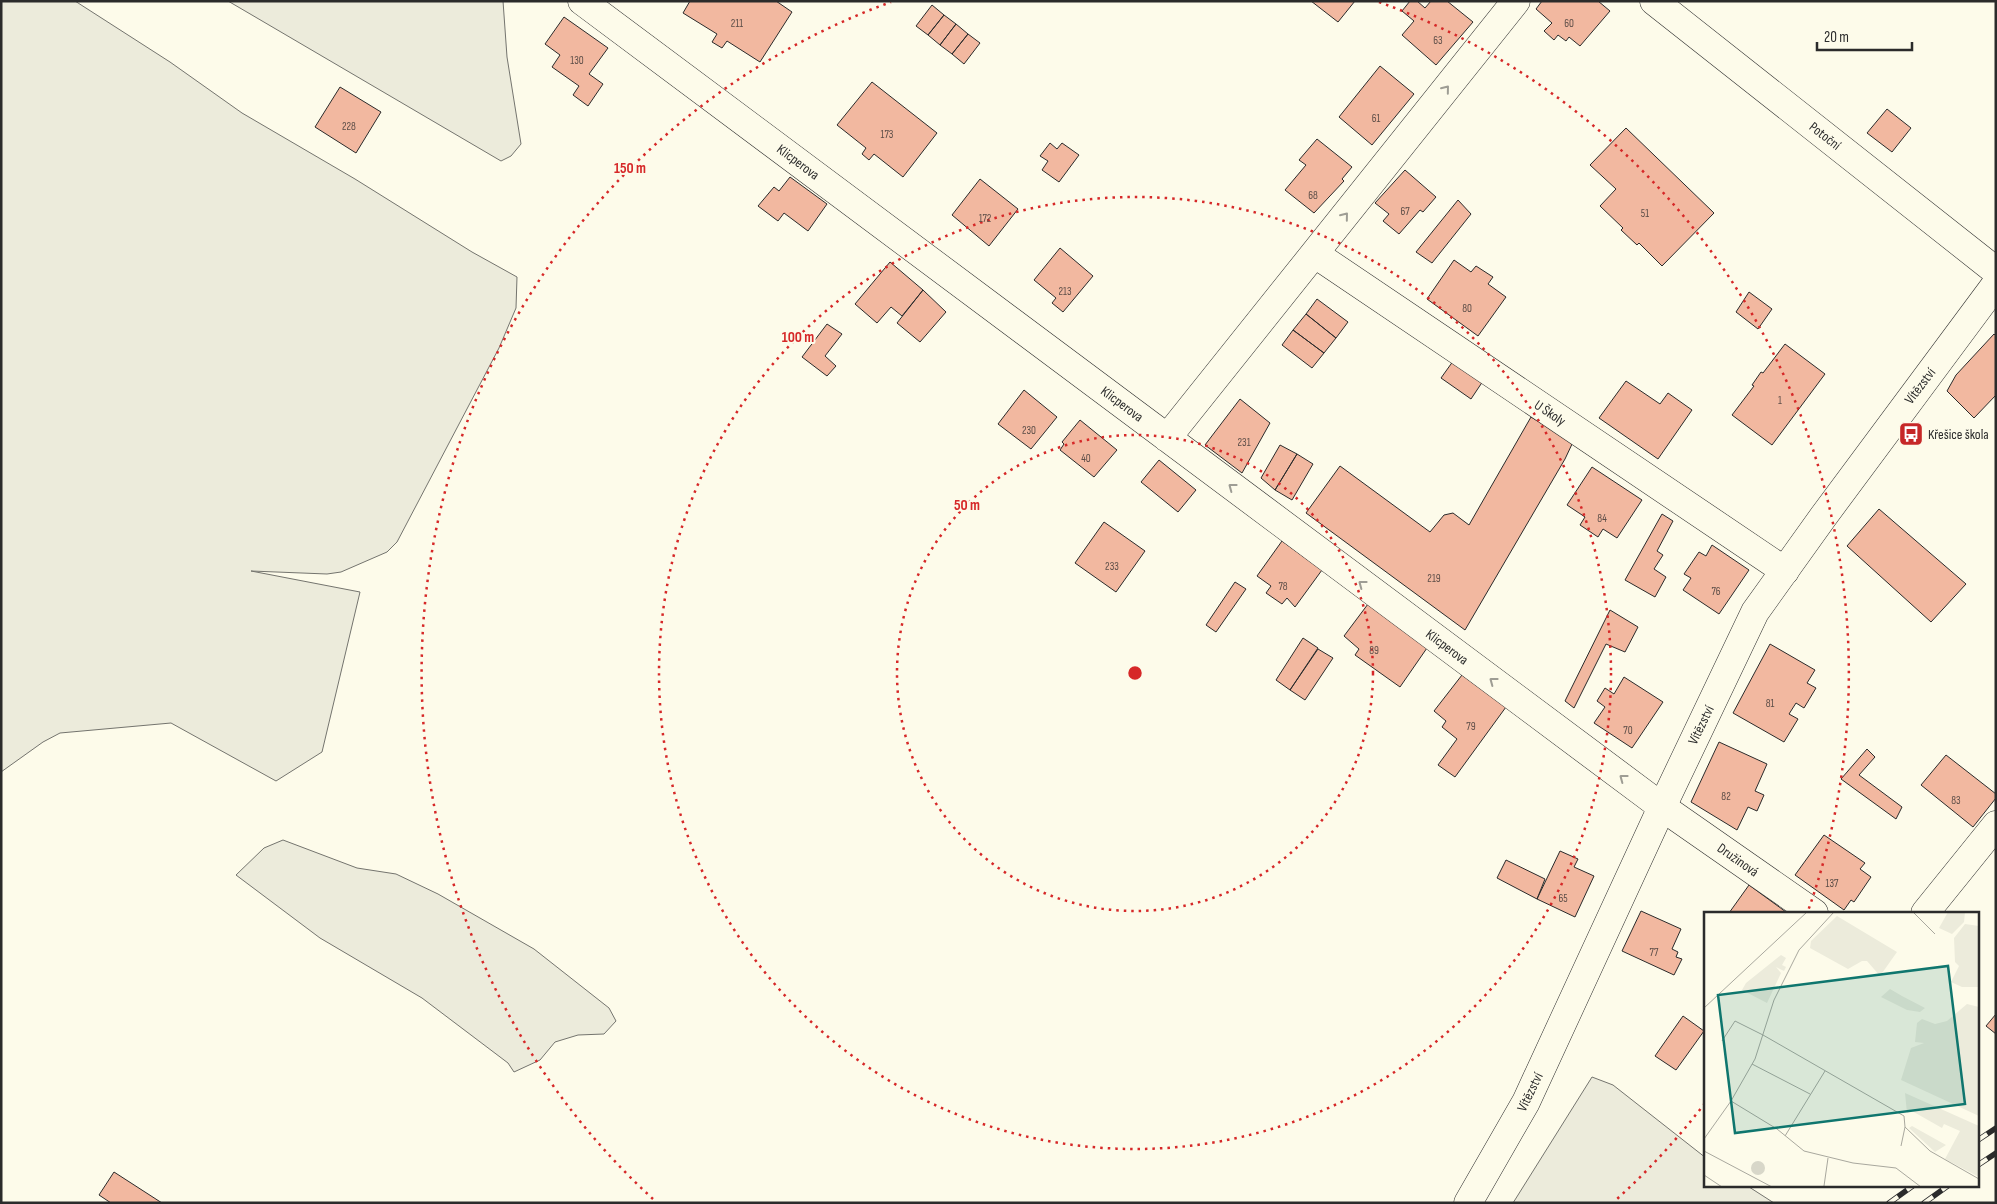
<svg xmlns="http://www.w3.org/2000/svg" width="1997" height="1204" viewBox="0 0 1997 1204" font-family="'Sofia Sans Condensed',sans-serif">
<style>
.green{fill:#ecebdb;stroke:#74746e}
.building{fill:#f2b8a0;stroke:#2b2b2b}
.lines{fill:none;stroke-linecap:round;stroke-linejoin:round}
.minor-casing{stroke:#2b2b2b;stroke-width:29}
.secondary-casing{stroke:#2b2b2b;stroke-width:29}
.minor{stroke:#fdfbea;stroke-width:28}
.secondary{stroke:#fdfbea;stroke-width:28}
.rail-casing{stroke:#2b2b2b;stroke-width:5.5}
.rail{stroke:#fdfbea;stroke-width:4;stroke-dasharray:11;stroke-linecap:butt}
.oneway{stroke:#9e9d94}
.ring{fill:none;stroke:#d62828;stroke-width:2.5;stroke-dasharray:2.5 5}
.labels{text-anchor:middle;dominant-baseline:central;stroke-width:4;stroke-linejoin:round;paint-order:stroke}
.number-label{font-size:11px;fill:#5d4e48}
.street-label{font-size:14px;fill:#2b2b2b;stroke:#fdfbea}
.poi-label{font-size:14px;fill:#2b2b2b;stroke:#fdfbea;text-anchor:start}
.inset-road{fill:none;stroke:#a9a89e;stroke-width:1}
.view{fill:#0f766e;fill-opacity:0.15;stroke:#0f766e;stroke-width:2.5}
.inset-edge{fill:none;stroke:#2b2b2b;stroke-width:2.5}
.centre{fill:#d62828;stroke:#fdfbea;stroke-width:2.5}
.ring-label{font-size:15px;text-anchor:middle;font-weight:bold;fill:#d62828;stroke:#fdfbea;stroke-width:4;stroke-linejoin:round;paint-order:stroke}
</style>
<rect width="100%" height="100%" fill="#fdfbea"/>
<path class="green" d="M1,1H75L170,62L242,113L355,179L472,252L517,277L516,308L499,348L397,542L387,552L341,572L327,574L251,571L360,592L322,752L276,781L171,723L60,733L43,742L1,772Z
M228,1H503L507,57L521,144L511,156L501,161Z
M283,840L357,868L396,874L438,894L534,949L609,1008L616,1021L604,1034L578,1035L555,1042L540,1060L514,1072L508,1063L422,998L320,938L236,875L264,848Z
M1592,1077L1613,1085L1706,1158V1185H1746L1774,1203H1513Z"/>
<path class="building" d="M690,1H776L792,12L760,62L727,41L722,48L712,42L717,34L683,13Z
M1311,1H1355L1338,22Z
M1410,1H1417L1425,8L1431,1H1447L1473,22L1436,65L1402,35L1414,21L1402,11Z
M1542,1H1598L1610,11L1580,46L1569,37L1566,41L1558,35L1554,40L1544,31L1552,23L1536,9Z
M932,5L944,15L928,35L916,26Z
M944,15L956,24L940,45L928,35Z
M564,17L608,48L589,74L603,84L588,106L573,95L579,86L552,67L560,55L545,44Z
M956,24L968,34L952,54L940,45Z
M968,34L980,43L964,64L952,54Z
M1380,66L1414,94L1372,145L1339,117Z
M872,82L937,133L903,177L874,154L869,160L862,154L866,148L837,125Z
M340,87L381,112L356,153L315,127Z
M1887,109L1911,128L1892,152L1867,133Z
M1626,128L1714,213L1662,266L1639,243L1637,245L1621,230L1623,228L1600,206L1616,189L1590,165Z
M1317,139L1352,167L1342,179L1344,181L1314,213L1285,190L1306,165L1299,160Z
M1050,143L1057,149L1062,143L1079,155L1059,182L1042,170L1048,161L1040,156Z
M1405,170L1436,197L1423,212L1420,210L1399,234L1383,221L1389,214L1375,203Z
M790,177L827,204L808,231L784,213L778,221L758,206L774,187L779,191Z
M980,179L1018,209L989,246L952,215Z
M1458,200L1471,214L1432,263L1416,252Z
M1060,248L1093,276L1063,312L1052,303L1056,298L1034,280Z
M1454,260L1471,272L1476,266L1493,277L1488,284L1506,297L1478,336L1427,299Z
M890,262L923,290L902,316L891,307L877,323L855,304Z
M923,290L946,312L920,342L897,323Z
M1749,292L1772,309L1758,329L1736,312Z
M1317,299L1348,322L1336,338L1306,314Z
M1306,314L1336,338L1324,353L1293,330Z
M827,324L842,334L825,356L836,366L827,376L802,357Z
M1293,330L1324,353L1312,368L1282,345Z
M1994,334L1996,336V395L1974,418L1947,391L1956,375Z
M1785,344L1825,374L1772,445L1732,415L1754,386L1752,385L1761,372L1763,373Z
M1456,357L1485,378L1471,399L1441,378Z
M1626,381L1660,404L1668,393L1692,410L1658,459L1599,418Z
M1024,390L1057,417L1031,449L998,424Z
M1240,399L1270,423L1242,473L1205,445Z
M1531,417L1573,442L1565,459L1465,630L1306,513L1340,466L1430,532L1444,515L1453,513L1469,525Z
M1080,420L1117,450L1094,477L1060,450L1064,444L1062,442Z
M1280,445L1297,454L1275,490L1261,478Z
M1297,454L1313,464L1292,500L1275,490Z
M1159,460L1196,490L1178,512L1141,482Z
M1592,467L1642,500L1617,538L1603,529L1598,537L1580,525L1585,517L1567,505Z
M1879,509L1966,584L1931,622L1847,546Z
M1662,514L1673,521L1657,551L1663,555L1654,569L1666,577L1655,597L1625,580Z
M1104,522L1145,551L1116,592L1075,563Z
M1282,541L1322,570L1295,607L1287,598L1282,604L1266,593L1271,586L1257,576Z
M1712,545L1749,570L1719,614L1683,590L1691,578L1684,574L1699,552L1706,556Z
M1235,582L1246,589L1216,632L1206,625Z
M1368,604L1427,648L1400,687L1355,655L1359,649L1344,636Z
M1610,610L1638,627L1625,652L1606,644L1574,708L1565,701Z
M1303,638L1318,648L1290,690L1276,680Z
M1770,644L1815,670L1807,683L1816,688L1804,708L1796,703L1789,714L1798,719L1784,742L1733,713Z
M1318,649L1333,658L1305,700L1290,690Z
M1462,675L1506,707L1455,777L1438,765L1457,739L1442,727L1446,721L1434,711Z
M1624,677L1663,702L1632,748L1594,723L1605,707L1597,701L1605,688L1614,694Z
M1719,742L1767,764L1755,791L1764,795L1757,811L1748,807L1737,830L1691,802Z
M1867,749L1875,757L1859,775L1902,807L1896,819L1841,779Z
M1946,755L1996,794V798L1973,827L1921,785Z
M1824,835L1865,863L1860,869L1871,877L1854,902L1851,900L1844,910L1795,875Z
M1560,851L1578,859L1574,867L1594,876L1575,917L1537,899Z
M1506,860L1545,879L1537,899L1497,878Z
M1749,885L1786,912L1785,913H1729Z
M1641,911L1681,929L1672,949L1678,952L1676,957L1682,959L1674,975L1622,951Z
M1996,1014V1034L1986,1026Z
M1683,1016L1704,1031L1676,1070L1655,1056Z
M114,1172L162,1203H111L99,1195Z"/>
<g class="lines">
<defs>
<path id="minor" d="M582,1L1662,807L1814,913
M1654,1L1996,271
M1315,254L1785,571
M1167,438L1516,1
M1925,913L1996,825"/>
<path id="secondary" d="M1468,1203L1526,1102L1662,807L1755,612L1823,517L1996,284"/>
</defs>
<use href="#minor" class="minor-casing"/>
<use href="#secondary" class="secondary-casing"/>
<use href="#minor" class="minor"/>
<use href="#secondary" class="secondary"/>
<defs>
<path id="rail" d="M1978,1140L1996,1128
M1978,1165L1996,1153
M1889,1203L1914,1185
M1924,1203L1949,1185"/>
</defs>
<use href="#rail" class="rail-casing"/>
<use href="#rail" class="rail"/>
</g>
<defs><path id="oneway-chevron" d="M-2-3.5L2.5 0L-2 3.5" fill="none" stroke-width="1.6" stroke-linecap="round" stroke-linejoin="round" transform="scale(1.25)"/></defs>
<g class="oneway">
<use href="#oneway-chevron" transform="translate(1446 89) rotate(-51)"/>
<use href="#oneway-chevron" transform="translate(1345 216) rotate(-51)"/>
<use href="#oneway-chevron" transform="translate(1232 487) rotate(-143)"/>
<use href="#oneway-chevron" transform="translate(1362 584) rotate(-143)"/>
<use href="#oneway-chevron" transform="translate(1493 681) rotate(-143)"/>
<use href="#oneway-chevron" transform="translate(1623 778) rotate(-143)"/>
</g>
<g class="ring">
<circle cx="1135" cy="673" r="238"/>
<circle cx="1135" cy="673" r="476"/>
<path d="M1705 1103A714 714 0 0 1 1617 1199M653 1199A714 714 0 0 1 891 2M1379 2A714 714 0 0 1 1808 911"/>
</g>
<defs>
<symbol id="bus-square" viewBox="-11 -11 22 22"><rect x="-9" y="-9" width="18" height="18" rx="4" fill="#c62828" stroke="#fdfbea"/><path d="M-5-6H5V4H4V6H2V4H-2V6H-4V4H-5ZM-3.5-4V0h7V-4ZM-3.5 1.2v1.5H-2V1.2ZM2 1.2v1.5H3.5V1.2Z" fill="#fff"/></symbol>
</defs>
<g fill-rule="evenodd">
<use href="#bus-square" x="1897" y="420" width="28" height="28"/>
</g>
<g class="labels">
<g class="number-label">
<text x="737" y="23">211</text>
<text x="1569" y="23">60</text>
<text x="1438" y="40">63</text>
<text x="577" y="60">130</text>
<text x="1376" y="118">61</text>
<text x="349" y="126">228</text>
<text x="887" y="134">173</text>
<text x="1313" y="195">68</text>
<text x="1405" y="211">67</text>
<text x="1645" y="213">51</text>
<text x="985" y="218">172</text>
<text x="1065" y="291">213</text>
<text x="1467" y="308">80</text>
<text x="1780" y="400">1</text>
<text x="1029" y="430">230</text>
<text x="1244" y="442">231</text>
<text x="1086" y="458">40</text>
<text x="1602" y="518">84</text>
<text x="1112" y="566">233</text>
<text x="1434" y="578">219</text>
<text x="1283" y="586">78</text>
<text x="1716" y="591">76</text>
<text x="1374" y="650">89</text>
<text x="1770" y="703">81</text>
<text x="1471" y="726">79</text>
<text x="1628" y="730">70</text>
<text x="1726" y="796">82</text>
<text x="1956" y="800">83</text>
<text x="1832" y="883">137</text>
<text x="1563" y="898">65</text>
<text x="1654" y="952">77</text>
</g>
<g class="street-label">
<text transform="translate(1825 136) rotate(38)">Potoční</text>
<text transform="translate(798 162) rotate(37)">Klicperova</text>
<text transform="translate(1920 386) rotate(-53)">Vítězství</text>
<text transform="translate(1122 404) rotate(37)">Klicperova</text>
<text transform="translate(1550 413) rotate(34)">U Školy</text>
<text transform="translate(1447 647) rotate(37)">Klicperova</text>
<text transform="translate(1701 725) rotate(-64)">Vítězství</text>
<text transform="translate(1738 860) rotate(35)">Družinová</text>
<text transform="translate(1530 1092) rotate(-64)">Vítězství</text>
</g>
<g class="poi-label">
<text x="1928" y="434">Křešice škola</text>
</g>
</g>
<g transform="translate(1704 912)">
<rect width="275" height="275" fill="#fdfbea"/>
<path d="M244,0H261L260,10L248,22L235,16ZM133,4L193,40L176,64L163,49H158L144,57L106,36L107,29ZM261,12L275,14V75H258L247,70L255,54L251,50L250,26ZM77,43L82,46L78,53L82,55L80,59L72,55L77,61L63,91L38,78L42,71ZM186,77L198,84L221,96L216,100L203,98L177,85ZM263,92L275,95V204L197,168L207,136L220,131L211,130L213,111L218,107L231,112L243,109ZM201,181L275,214V265L241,247L256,219L240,212L238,216L208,199L203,201ZM208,214L242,233L231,240L205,216Z" fill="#ecebdb"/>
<path d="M47 256a7 7 0 1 1 14 0a7 7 0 1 1-14 0Z" fill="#d8d7c9"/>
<path class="inset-road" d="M209,0L231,22M0,96L103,0M18,129L31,109L59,123L200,204L201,215L226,239L275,267M48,152L106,182M27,189L73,217L100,239L149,251L192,256L217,275M81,224L121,159M0,227L27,189L51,147L70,88L95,38L130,0M197,234L201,215M0,239L68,275M0,263L18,275M120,274L124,246"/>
<path class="view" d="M244,54L261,192L31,221L14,83Z"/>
<rect width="275" height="275" class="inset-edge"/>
</g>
<circle cx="1135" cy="673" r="8" class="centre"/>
<g class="ring-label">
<text x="630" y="173">150 m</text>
<text x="798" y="342">100 m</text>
<text x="967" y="510">50 m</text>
</g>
<rect width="1997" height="1204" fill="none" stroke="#2b2b2b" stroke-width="5"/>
<path d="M1817 42v8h95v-8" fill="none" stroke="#2b2b2b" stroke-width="2.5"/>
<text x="1824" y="42" font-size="15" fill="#2b2b2b" stroke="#fdfbea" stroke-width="4" paint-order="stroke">20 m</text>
</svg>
